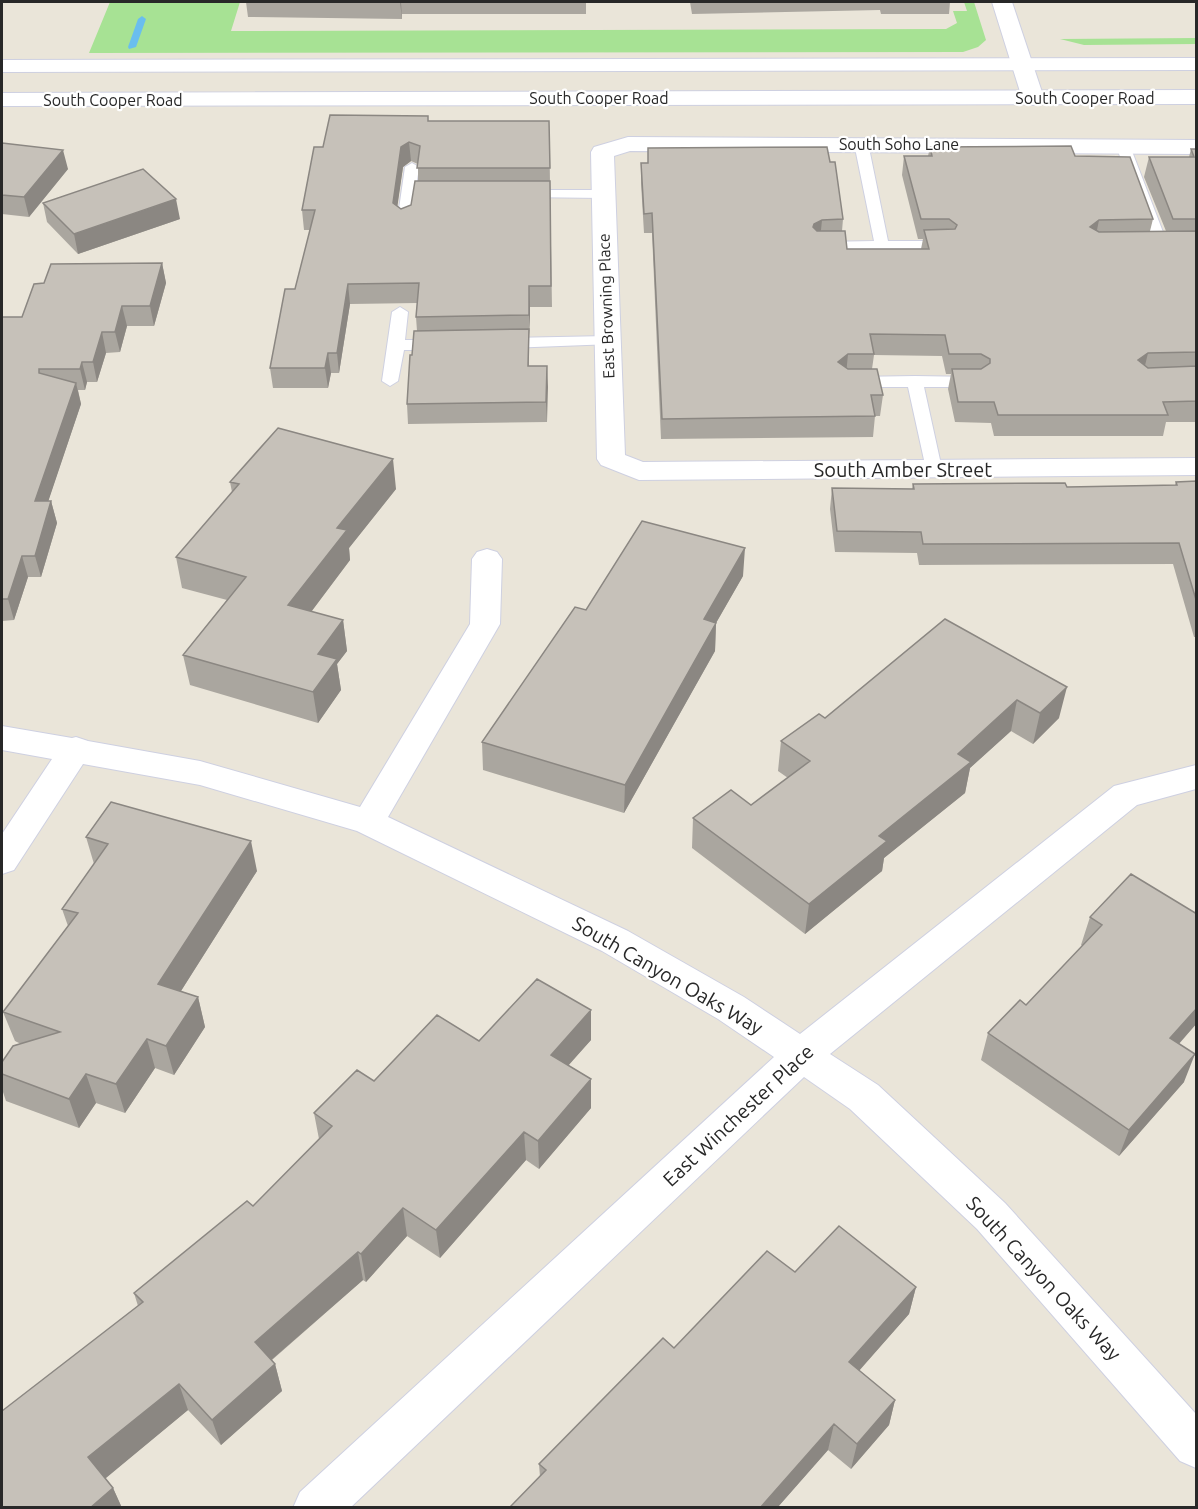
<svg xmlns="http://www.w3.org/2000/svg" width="1198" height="1509" viewBox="0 0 1198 1509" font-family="Ubuntu,sans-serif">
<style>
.green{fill:#a7e294}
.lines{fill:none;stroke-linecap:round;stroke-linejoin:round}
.stream{fill:#6abeee;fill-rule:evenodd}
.lane-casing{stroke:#ced0e1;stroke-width:2}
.street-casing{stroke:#ced0e1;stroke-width:2}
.secondary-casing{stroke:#ced0e1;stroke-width:2}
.lane{fill:#fff;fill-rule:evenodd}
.street{fill:#fff;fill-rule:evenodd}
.secondary{fill:#fff;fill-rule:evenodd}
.wall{fill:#aaa69f;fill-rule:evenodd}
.shaded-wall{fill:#8b8782}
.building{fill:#c6c1b9;stroke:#8b8782;stroke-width:1.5}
.labels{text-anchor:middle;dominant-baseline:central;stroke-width:4.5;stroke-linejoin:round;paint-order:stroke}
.far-street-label{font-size:16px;fill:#282828;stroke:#fff}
.street-label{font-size:20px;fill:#282828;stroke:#fff}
</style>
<rect width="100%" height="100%" fill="#eae5d9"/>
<path class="green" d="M110,2H240L231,31L946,29L957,23L953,11H967L964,2H974L986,40L978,47L963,52L89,53Z
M1196,38V44L1084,45L1060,39Z"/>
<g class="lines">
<path class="stream" d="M142,16L146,19L136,47L129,49L128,47L138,19Z"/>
<defs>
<path id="lane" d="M861,139L868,143L888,241H945L952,245L950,248L817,249L815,246L822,242L874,241L854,143Z
M1123,142L1130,146L1168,245L1166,248L1161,249L1154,245L1116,146Z
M412,163L419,167L411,223L404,227L397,223L405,167Z
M526,190H603L610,194L603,198L521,197L519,194Z
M400,307L408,312L405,340H439L447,345L439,350H404L398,381L390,386L382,381L392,312Z
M608,336L613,338L616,341L613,344L505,348L497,343L505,338Z
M915,376L974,377L982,382L974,387H924L942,469L940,473H928L926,469L908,387H854L846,382L854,377Z"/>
<path id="street" d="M992,2H1012L1044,98L1041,103L1033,105L1025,103L1022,98Z
M628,137L1196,140V154L630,151L614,156L625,455L643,462L1196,458V475L639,480L601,465L597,459L591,152L594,147Z
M487,549L497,552L502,559L500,624L388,817L628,931L744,997L800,1034L1114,786L1196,765V789L1137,805L830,1054L878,1085L1005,1203L1196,1414V1468L1180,1461L977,1229L850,1109L804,1077L350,1508H293L300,1492L774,1057L718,1019L602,951L357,831L200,785L83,764L14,870L2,874V834L52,759L2,750V726L72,738L76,737L88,741L200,761L360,807L470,624L472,559L477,552Z"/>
<path id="secondary" d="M1196,58V70L2,72V60Z
M1196,90V104L2,106V93Z"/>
</defs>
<use href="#lane" class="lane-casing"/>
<use href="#street" class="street-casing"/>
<use href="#secondary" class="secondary-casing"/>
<use href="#lane" class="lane"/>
<use href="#street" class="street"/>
<use href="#secondary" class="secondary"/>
</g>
<path class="wall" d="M246,2H586V14H402V19L248,17Z
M690,2H950L949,14H881L880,10L692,14Z
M429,121H549L552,307H530L529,335V366H547V422L408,424L407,404L412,355L417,331L416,317L417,303L350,304L339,373H331L328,388H273L270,368L295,289L310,230H304L302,210L323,147ZM411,161L418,164V181L411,205L401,209L397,206L403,167Z
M2,143L68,169L29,217L2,214Z
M930,147L1075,156L1153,219L1150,231H1166L1144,177L1149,157H1189L1191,149H1197V422H1166L1163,436H994L991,423L955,422L948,389L951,374H946L942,356L874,355L872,369L883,395L880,416H875L873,437L661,439L652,233H644L641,183V163L843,219L842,231L847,249H921L923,239H918L902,175L904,156H928Z
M43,203L180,219L78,254L47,222Z
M162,263L166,283L154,326H127L120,352L106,353L97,382H87L85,390H78L81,404L48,501H51L57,523L41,577H28L14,620L2,621V317H22L44,283Z
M1197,481V637H1194L1173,564L919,565L917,553L835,552L830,509L832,488L912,489L913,484L1067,487L1175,485L1176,482Z
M230,482L396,489L349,548L350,560L311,612L343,620L347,651L337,664L341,690L318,723L190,685L183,655L227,600L182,588L176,557L232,492Z
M743,576L716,623L715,651L624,813L483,770L482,742L586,610Z
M945,619L1059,718L1033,744L1011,731L970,768L965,793L884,858L882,871L805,934L692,848L693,818L751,805L788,778L778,771L781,741L825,718Z
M86,837L257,871L181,991L198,997L205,1027L174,1075L155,1068L125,1113L96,1103L79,1128L6,1101L2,1089V1062L21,1044L15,1041L3,1012L68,926L62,909L94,864Z
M1197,914V1023L1179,1044L1184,1082L1119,1156L981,1060L988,1033L1026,1005L1083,946L1081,945L1090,917Z
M591,1010V1040L568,1065L591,1079V1108L539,1169L526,1160L440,1258L407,1236L366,1282L363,1280L272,1360L275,1364L282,1391L221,1445L188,1410L105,1478L113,1488L122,1508H2L138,1306L134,1293L253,1206L319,1139L314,1113L374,1081L479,1041Z
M916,1287L909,1314L859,1370L895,1400L889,1425L851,1469L828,1450L777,1508H509L540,1477L539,1464L674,1348Z"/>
<path class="shaded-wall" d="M400,2H401L402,19Z
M409,142L411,161L403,167L395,223L393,203L401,147Z
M63,150L68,169L29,217L24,197Z
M176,199L180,219L78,254L74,234Z
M822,220L820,240L811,247L814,224Z
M1099,220L1095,240L1090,227Z
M162,263L166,283L154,326L150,306Z
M348,284L350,304L339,373L337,353Z
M529,286L530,307V335L529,315Z
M122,306L127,326L120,352L115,332Z
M102,332L106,353L97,382L93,362Z
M328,353L331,373L328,388L325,368Z
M1148,353L1143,374L1138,360Z
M848,354L846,375L838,362Z
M82,362L87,382L85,390L80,369Z
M547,366L548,387L547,422L546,402Z
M76,383L81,404L41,523L35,501Z
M393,459L396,489L349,548L350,560L293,636L288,605L337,528Z
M51,501L57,523L41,577L35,556Z
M745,548L743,576L716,623L715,651L624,813L625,785L704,619Z
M22,556L28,577L14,620L8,599Z
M343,620L347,651L337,664L341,690L318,723L313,692L318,654Z
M1067,687L1059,718L1033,744L1040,713Z
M1017,700L1011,731L970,768L965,793L884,858L882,871L805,934L809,904L879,836L958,754Z
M251,841L257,871L167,1013L158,984Z
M198,997L205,1027L174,1075L166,1046Z
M1197,1008V1023L1160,1065L1170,1038Z
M591,1010V1040L552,1084L551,1055Z
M147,1039L155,1068L125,1113L116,1084Z
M1195,1054L1184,1082L1119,1156L1129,1130Z
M86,1074L96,1103L79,1128L69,1099Z
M591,1079V1108L539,1169L538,1141Z
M524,1132L526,1160L440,1258L436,1230Z
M403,1208L407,1236L366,1282L361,1254Z
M358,1252L363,1280L262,1368L255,1342Z
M916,1287L909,1314L844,1388L849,1362Z
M275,1364L282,1391L221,1445L212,1420Z
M179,1384L188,1410L100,1483L88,1457Z
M895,1400L889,1425L851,1469L857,1444Z
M834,1424L828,1450L777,1508H760Z
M113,1488L122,1508H90Z"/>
<path class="building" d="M330,115L428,116V121H549L550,168H417L420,146L409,142L401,147L393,203L401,209L411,205L415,181H550L551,286H529V315L416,317L419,283L348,284L337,353H328L325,368H270L285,289H295L315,210H302L314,147H323Z
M2,143L63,150L24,197L2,195Z
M1071,146L1075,156L1130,157L1153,219L1099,220L1090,227L1099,232L1197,231V352L1148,353L1138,360L1148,368L1197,366V401L1163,402L1168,415H998L994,402H958L952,369H981L990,363V359L981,354H949L945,335L870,334L874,354H848L838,362L848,369H877L883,395H871L875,416L662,419L652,213L644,214L641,163H648V148L827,147L830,162H835L843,219L822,220L814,224L813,227L817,231H845L847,249H929L924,230L955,229L957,225L949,219H921L904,156H932L930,147Z
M1191,149H1197V219H1173L1149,157H1194Z
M143,169L176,199L74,234L43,203Z
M162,263L150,306H122L115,332H102L93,362H82L80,369H39V373L76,383L35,501H51L35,556H22L8,599H2V317H22L34,284L44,283L51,264Z
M529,329L528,366H547L546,402L407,404L410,355H412L414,331Z
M278,428L393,459L337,528L347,530L288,605L343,620L318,654L337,659L313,692L183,655L246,577L176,557L239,484L230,482Z
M1197,481V603L1179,543L923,544L921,532L837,531L832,488L914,489L913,484L1065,483L1067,487L1177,485L1176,482Z
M642,521L745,548L704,619L716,623L625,785L482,742L575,607L586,610Z
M945,619L1067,687L1040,713L1017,700L958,754L971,762L879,836L887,841L809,904L693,818L731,790L751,805L810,761L781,741L819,714L825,718Z
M111,802L251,841L158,984L198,997L166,1046L147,1039L116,1084L86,1074L69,1099L2,1074V1062L13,1046L60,1032L3,1012L78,913L62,909L108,844L86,837Z
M1131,874L1197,914V1008L1170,1038L1195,1054L1129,1130L988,1033L1020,1000L1026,1005L1102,925L1090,917Z
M537,979L591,1010L551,1055L591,1079L538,1141L524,1132L436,1230L403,1208L361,1254L358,1252L255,1342L275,1364L212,1420L179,1384L88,1457L113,1488L90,1508H2V1411L143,1302L134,1293L247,1201L253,1206L332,1126L314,1113L357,1070L374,1081L437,1015L479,1041Z
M839,1226L916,1287L849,1362L895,1400L857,1444L834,1424L760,1508H509L546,1470L539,1464L663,1338L674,1348L767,1251L795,1272Z"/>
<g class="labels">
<g class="far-street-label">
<text x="599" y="98">South Cooper Road</text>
<text x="1085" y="98">South Cooper Road</text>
<text x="113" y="100">South Cooper Road</text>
<text x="899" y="144">South Soho Lane</text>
<text transform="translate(606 306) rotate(-92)">East Browning Place</text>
</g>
<g class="street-label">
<text x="903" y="469">South Amber Street</text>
<text transform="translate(668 975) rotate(30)">South Canyon Oaks Way</text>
<text transform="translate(738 1115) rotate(-43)">East Winchester Place</text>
<text transform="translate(1044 1278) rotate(47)">South Canyon Oaks Way</text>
</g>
</g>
<rect width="1198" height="1509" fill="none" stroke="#282828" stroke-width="6"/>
</svg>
